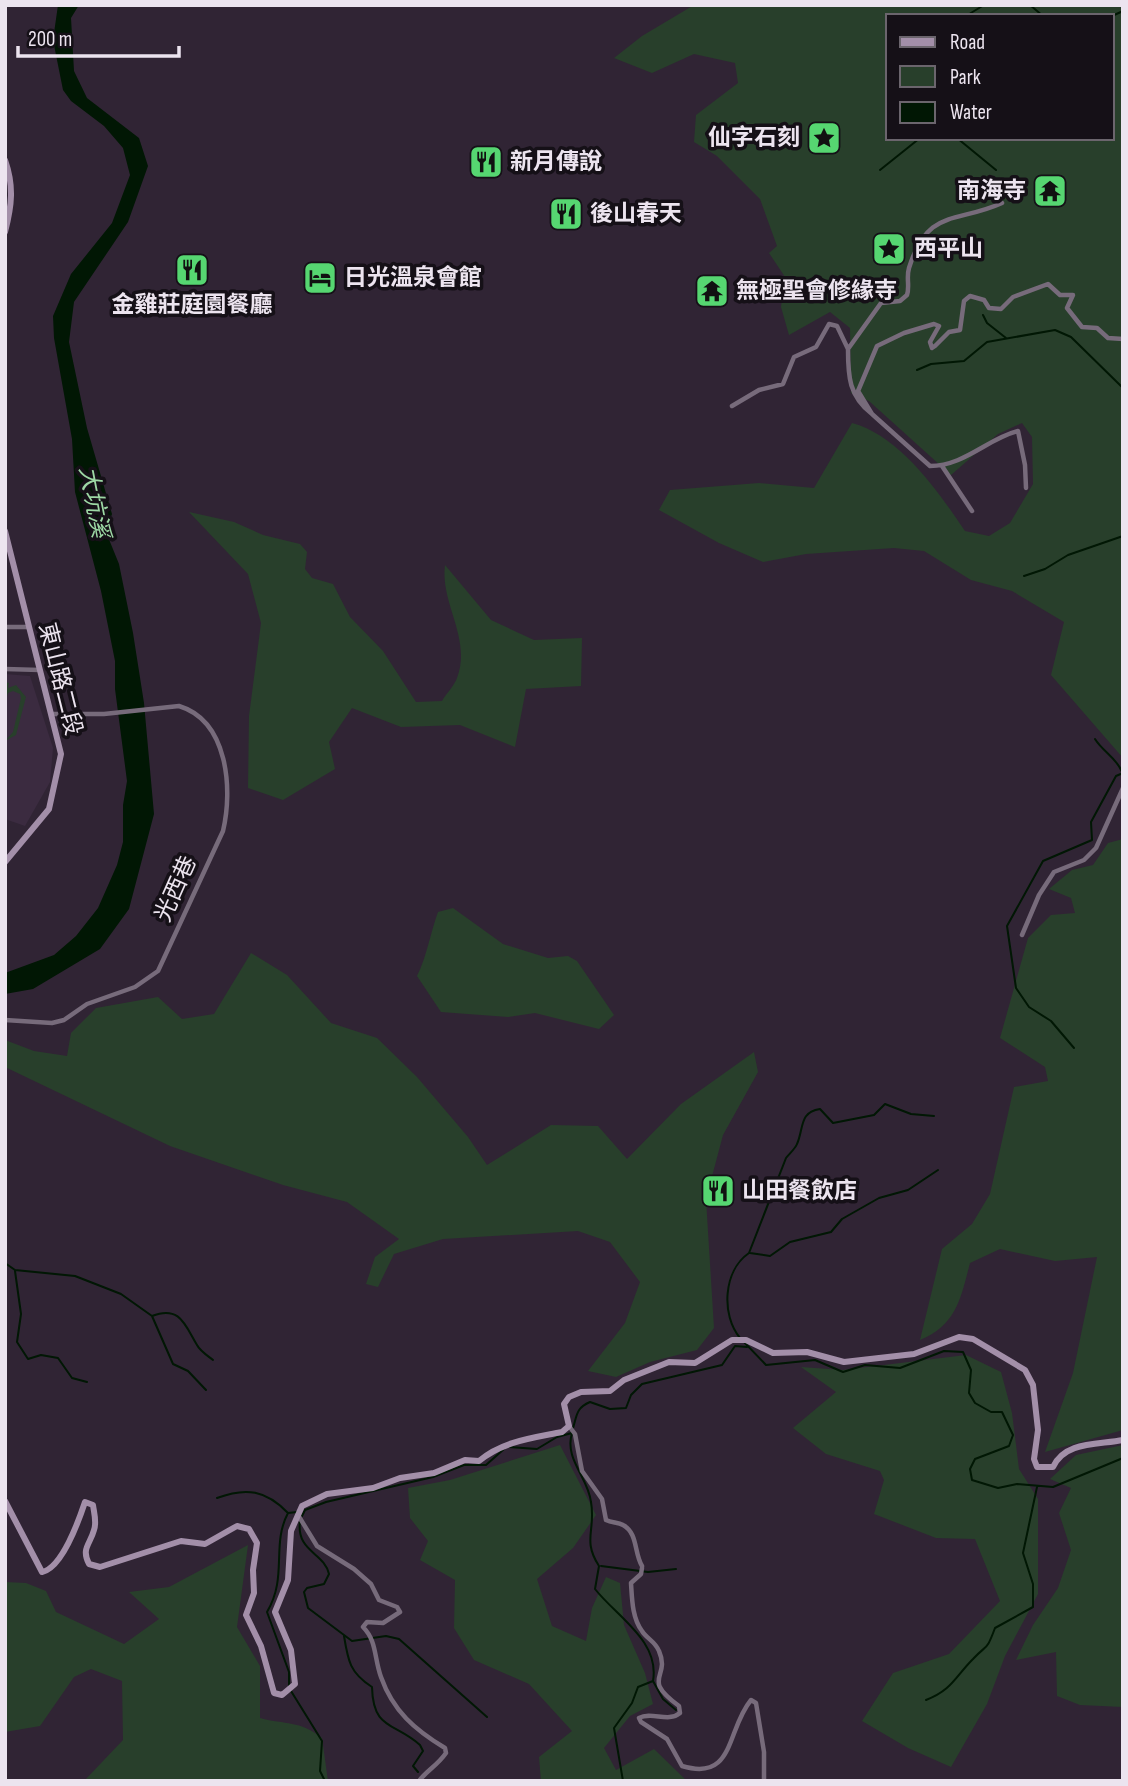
<svg xmlns="http://www.w3.org/2000/svg" width="1128" height="1786" viewBox="0 0 1128 1786" font-family="'Sofia Sans Condensed','Noto Sans TC',sans-serif">
<style>
.built{fill:#3b2b40}
.green{fill:#283f2b;fill-rule:evenodd}
.water{fill:#011704}
.lines{fill:none;stroke-linecap:round;stroke-linejoin:round}
.stream{stroke:#011704;stroke-width:2}
.street{stroke:#776b7b;stroke-width:4.5}
.secondary{stroke:#a38fa9;stroke-width:6}
.labels{text-anchor:middle;dominant-baseline:central;stroke-width:7;stroke-linejoin:round;paint-order:stroke}
.poi-label{font-size:23px;font-weight:bold;fill:#ece4ef;stroke:#151017;text-anchor:start}
.street-label{font-size:23px;fill:#ece4ef;stroke:#151017}
.water-label{font-size:24px;font-style:italic;fill:#9dd8a4;stroke:#151017}
</style>
<rect width="100%" height="100%" fill="#302434"/>
<path class="built" d="M5,674L30,676L53,748L50,782L25,826L5,819Z"/>
<path class="green" d="M694,5H1123V758L1051,675L1064,622L1012,591L971,580L924,551L894,548L806,554L763,562L719,543L659,510L670,490L759,483L814,488L852,423C900,436 938,491 965,531L989,536L1010,523L1033,484L1032,437L1022,423L998,434L951,475L869,401L851,393L850,328L830,312L789,335L781,307L785,277L769,253L777,246L760,199L717,156L694,142L696,115L738,83L735,63L694,54L652,73L614,58L642,36ZM888,16H1112V138H888Z
M189,512L234,522L263,535L300,544L307,552L305,569L312,578L333,584L350,617L383,651L416,702L442,701C446,694 454,686 457,678C472,638 440,604 445,565L491,620L534,640L582,638L581,686L526,689L515,747L460,725L401,727L352,708L329,742L335,769L283,800L248,788L249,716L261,623L248,574Z
M5,682L9,683L8,688L16,685L26,697L16,735L5,741L13,732L21,698L20,694L13,691L8,693L5,702Z
M1123,839V1430L1045,1452L1073,1373L1097,1257L1055,1261L1000,1249L970,1263C961,1297 957,1325 920,1340L942,1249L972,1224L990,1194L1014,1087L1048,1081L1045,1067L1000,1038L1028,938L1051,915L1075,913L1071,898L1049,889L1072,870L1093,865L1108,843Z
M453,908L503,944L548,958L568,956L577,961L614,1015L599,1029L535,1013L508,1017L441,1012L417,976C427,956 430,934 438,912Z
M251,953L287,975L331,1023L377,1038L417,1077L468,1137L487,1165L551,1125L598,1126L627,1159L681,1104L754,1052L758,1072L723,1135L706,1199L714,1328L697,1350L650,1362L616,1377L588,1371L625,1323L640,1282L610,1242L578,1231L443,1239L394,1254L378,1287L366,1284L375,1257L399,1239L347,1202L283,1185L170,1146L5,1067V1040L34,1051L67,1056L71,1033L96,1008L158,997L182,1019L214,1014Z
M966,1355L1001,1372L1012,1413L1019,1469L1038,1499V1594L1005,1656L987,1704L951,1767L908,1748L862,1721L893,1673L949,1654L1000,1601L975,1539L936,1538L874,1514L884,1480L880,1471L826,1454L793,1428L836,1392L801,1367L843,1370Z
M560,1445L596,1515L573,1548L537,1579L552,1626L586,1641L592,1608L606,1577L620,1583L624,1625L645,1673L653,1704L630,1716L604,1748L616,1770L654,1749L687,1781H541L539,1757L572,1731L529,1684L474,1660L454,1628L455,1580L420,1560L428,1541L410,1518L408,1488L450,1480Z
M1123,1445V1707L1080,1705L1057,1696L1056,1652L1016,1660L1033,1625L1058,1588L1071,1550L1059,1513L1071,1488L1050,1479L1076,1455Z
M248,1545L237,1627L260,1666V1718C286,1725 299,1720 322,1738L328,1781H84L123,1740L122,1681L91,1669L74,1677L40,1726L5,1732V1582L26,1583L46,1591L56,1612L124,1644L159,1619L129,1592L169,1587Z"/>
<path class="water" d="M58,5H79L71,18L74,71L87,98L139,138L148,166L128,222L74,302L69,342L87,428L112,514L106,532L119,564L133,633L144,703L154,814L129,909L100,949L33,989L5,994V973L54,955L76,936L98,908L117,865L123,842V805L127,781L115,689V661L101,591L75,492L72,439L54,338L53,316L71,274L112,223L130,175L123,148L104,126L71,101L63,90L53,40Z"/>
<g class="lines">
<path class="stream" d="M1030,5L1043,16
M966,16L984,5
M1081,16H1098
M1112,16L1123,11
M957,138L996,170
M880,170L920,138
M983,315L987,323L1006,338
M917,370L931,364L964,361L987,342L1055,330L1071,337L1123,388
M1024,576L1045,569L1068,555L1123,536
M1095,739C1103,752 1117,758 1122,772
M1074,1048L1051,1021L1029,1007L1016,988L1007,926L1043,861L1092,840L1091,822L1116,776L1123,773
M750,1253L770,1256L790,1242L831,1232L842,1219L879,1198L908,1190L938,1170
M5,1263L15,1270L75,1276L121,1294L152,1316L173,1364L188,1371L206,1390
M15,1271L21,1314L17,1342L28,1359L41,1355L58,1358L72,1378L87,1382
M152,1316C180,1305 185,1325 197,1345C200,1351 208,1356 213,1360
M740,1338C721,1315 723,1271 749,1253L786,1158C789,1154 795,1149 797,1144C804,1128 799,1112 820,1109L833,1123L874,1115L885,1104L911,1114L934,1116
M744,1342L766,1365L815,1360L843,1372L865,1365L900,1368L944,1351L963,1352L971,1370L969,1393L975,1403L991,1412H1002L1013,1435L1009,1446L975,1459L970,1469L972,1480L998,1488L1017,1484L1053,1487L1123,1458
M573,1428C577,1415 576,1408 590,1402L610,1409L626,1408L631,1395L642,1384L722,1365L735,1346L747,1347
M572,1433C564,1459 588,1477 591,1502C596,1530 582,1540 599,1566L595,1589C617,1617 660,1641 653,1681L638,1687L632,1703L614,1728L623,1781
M509,1447L537,1449L557,1437L572,1433
M217,1498C246,1487 266,1490 288,1513
M302,1516L305,1510L326,1502L433,1477L464,1465H486L504,1449
M300,1521C296,1552 324,1552 329,1574L324,1584L307,1588L304,1592L308,1608L352,1641L386,1636L399,1639L487,1717
M601,1566L648,1572L676,1569
M344,1636C348,1661 350,1673 372,1687C373,1730 394,1722 420,1745L423,1751L413,1766L418,1772
M653,1681L663,1699L676,1710
M289,1686V1672L267,1612C288,1577 271,1545 288,1513L297,1512
M291,1691L322,1741L320,1771L325,1781
M926,1700C952,1690 955,1677 973,1659C988,1643 986,1652 995,1628L1033,1607V1584L1023,1553L1037,1487"/>
<path class="street" d="M848,349C848,377 849,396 872,414L858,391L877,346L904,333L934,324L939,326L930,342L932,348L935,346L949,332L960,330L964,301L970,296L984,300L989,308L1001,309L1013,297L1048,284L1060,295H1073L1067,308L1082,327L1097,328L1108,338L1123,339
M732,406L759,390L783,384L794,357L816,347L829,324L837,326L848,349L881,303L900,301L907,295C910,286 906,278 909,268C928,207 956,224 1002,203
M872,414L930,466C964,466 987,439 1018,431L1025,465L1026,488
M942,466L972,511
M5,627H28
M5,669L40,670
M1022,935L1039,895L1054,872L1084,860L1096,848L1123,788
M5,1020L52,1023L64,1020L87,1004L135,987L158,971L223,831C233,789 228,721 179,706L104,714H52
M569,1426L575,1434L582,1471L602,1499L606,1520C612,1523 618,1522 623,1525C638,1533 634,1553 642,1566
M298,1515L317,1546L354,1569L371,1584L379,1600L397,1607L400,1612L383,1623L367,1622L363,1627C377,1641 374,1658 381,1677C393,1711 415,1730 445,1748L446,1753C437,1766 427,1770 419,1781
M642,1568L641,1574L631,1583C632,1598 632,1618 642,1631C647,1639 655,1641 659,1651C671,1679 640,1677 679,1706L680,1713C668,1723 652,1711 639,1718L641,1722L667,1739L682,1766C735,1782 726,1730 751,1700L756,1703L764,1752V1781"/>
<path class="secondary" d="M5,160C14,186 12,205 5,232
M5,531L61,754L49,809L5,862
M5,1501L42,1572C62,1568 79,1520 85,1502L93,1505C94,1513 97,1522 94,1530C90,1545 81,1548 89,1564L100,1567L181,1541L205,1544L237,1526L249,1529L257,1543L253,1570L254,1593L246,1615L261,1646L274,1693L282,1695L295,1684L291,1650L275,1612L288,1580L291,1531L302,1506L327,1494L373,1488L400,1478L434,1473L465,1460L479,1461C503,1441 533,1438 562,1432L569,1426L564,1404L569,1397L581,1392L610,1391L624,1380L669,1362L695,1363L732,1340H746L773,1353L807,1352L844,1362L914,1354L959,1337L973,1339L1025,1370L1033,1385L1038,1430L1034,1459L1037,1467H1053C1065,1441 1098,1445 1123,1440"/>
</g>
<defs>
<symbol id="sight-square" viewBox="-11 -11 22 22"><rect x="-9" y="-9" width="18" height="18" rx="4" fill="#56d671" stroke="#151017"/><path d="M0-6L1.8-2.2L6-1.7L2.9 1.2L3.7 5.4L0 3.3L-3.7 5.4L-2.9 1.2L-6-1.7L-1.8-2.2Z" fill="#111"/></symbol>
<symbol id="restaurant-square" viewBox="-11 -11 22 22"><rect x="-9" y="-9" width="18" height="18" rx="4" fill="#56d671" stroke="#151017"/><path d="M-5-6h1v4h1v-4h1v4h1v-4h1v5L-1.5 .5V6h-2V.5L-5-1ZM5-6V6H3V1.5H1.5Q1.5-4 5-6Z" fill="#111"/></symbol>
<symbol id="temple-square" viewBox="-11 -11 22 22"><rect x="-9" y="-9" width="18" height="18" rx="4" fill="#56d671" stroke="#151017"/><path d="M0-6L5-2H3V0L6.5 2.5H4V6H1.5V3h-3V6H-4V2.5H-6.5L-3 0V-2H-5Z" fill="#111"/></symbol>
<symbol id="hotel-square" viewBox="-11 -11 22 22"><rect x="-9" y="-9" width="18" height="18" rx="4" fill="#56d671" stroke="#151017"/><path d="M-6-4.5h1.5V1H6V5H4.5V3h-9V5H-6ZM-4 0a1.8 1.8 0 1 1 3.6 0ZM.5 0V-2.5h3Q6-2.5 6 0Z" fill="#111"/></symbol>
</defs>
<g fill-rule="evenodd">
<use href="#sight-square" x="805" y="119" width="38" height="38"/>
<use href="#restaurant-square" x="467" y="143" width="38" height="38"/>
<use href="#temple-square" x="1031" y="172" width="38" height="38"/>
<use href="#restaurant-square" x="547" y="195" width="38" height="38"/>
<use href="#sight-square" x="870" y="230" width="38" height="38"/>
<use href="#restaurant-square" x="173" y="251" width="38" height="38"/>
<use href="#hotel-square" x="301" y="259" width="38" height="38"/>
<use href="#temple-square" x="693" y="272" width="38" height="38"/>
<use href="#restaurant-square" x="699" y="1172" width="38" height="38"/>
</g>
<g class="labels">
<g class="poi-label">
<text x="800" y="138" text-anchor="end">仙字石刻</text>
<text x="510" y="162">新月傳說</text>
<text x="1026" y="191" text-anchor="end">南海寺</text>
<text x="590" y="214">後山春天</text>
<text x="914" y="249">西平山</text>
<text x="344" y="278">日光溫泉會館</text>
<text x="736" y="291">無極聖會修緣寺</text>
<text x="192" y="305" text-anchor="middle">金雞莊庭園餐廳</text>
<text x="742" y="1191">山田餐飲店</text>
</g>
<g class="street-label">
<text transform="translate(60 679) rotate(76)">東山路二段</text>
<text transform="translate(176 889) rotate(-66)">光西巷</text>
</g>
<g class="water-label">
<text transform="translate(94 502) rotate(79)">大坑溪</text>
</g>
</g>
<rect width="1128" height="1786" fill="none" stroke="#ece4ef" stroke-width="14"/>
<rect x="886" y="14" width="228" height="126" fill="#151017" stroke="#6b656d" stroke-width="2"/>
<rect x="900" y="37" width="35" height="10" fill="#a38fa9" stroke="#6b656d" stroke-width="2"/>
<text x="950" y="49" font-size="21" fill="#ece4ef">Road</text>
<rect x="900" y="66" width="35" height="21" fill="#283f2b" stroke="#6b656d" stroke-width="2"/>
<text x="950" y="84" font-size="21" fill="#ece4ef">Park</text>
<rect x="900" y="102" width="35" height="21" fill="#011704" stroke="#6b656d" stroke-width="2"/>
<text x="950" y="119" font-size="21" fill="#ece4ef">Water</text>
<path d="M18 46v10h161v-10" fill="none" stroke="#ece4ef" stroke-width="3.5"/>
<text x="28" y="46" font-size="21" fill="#ece4ef" stroke="#151017" stroke-width="5" paint-order="stroke">200 m</text>
</svg>
